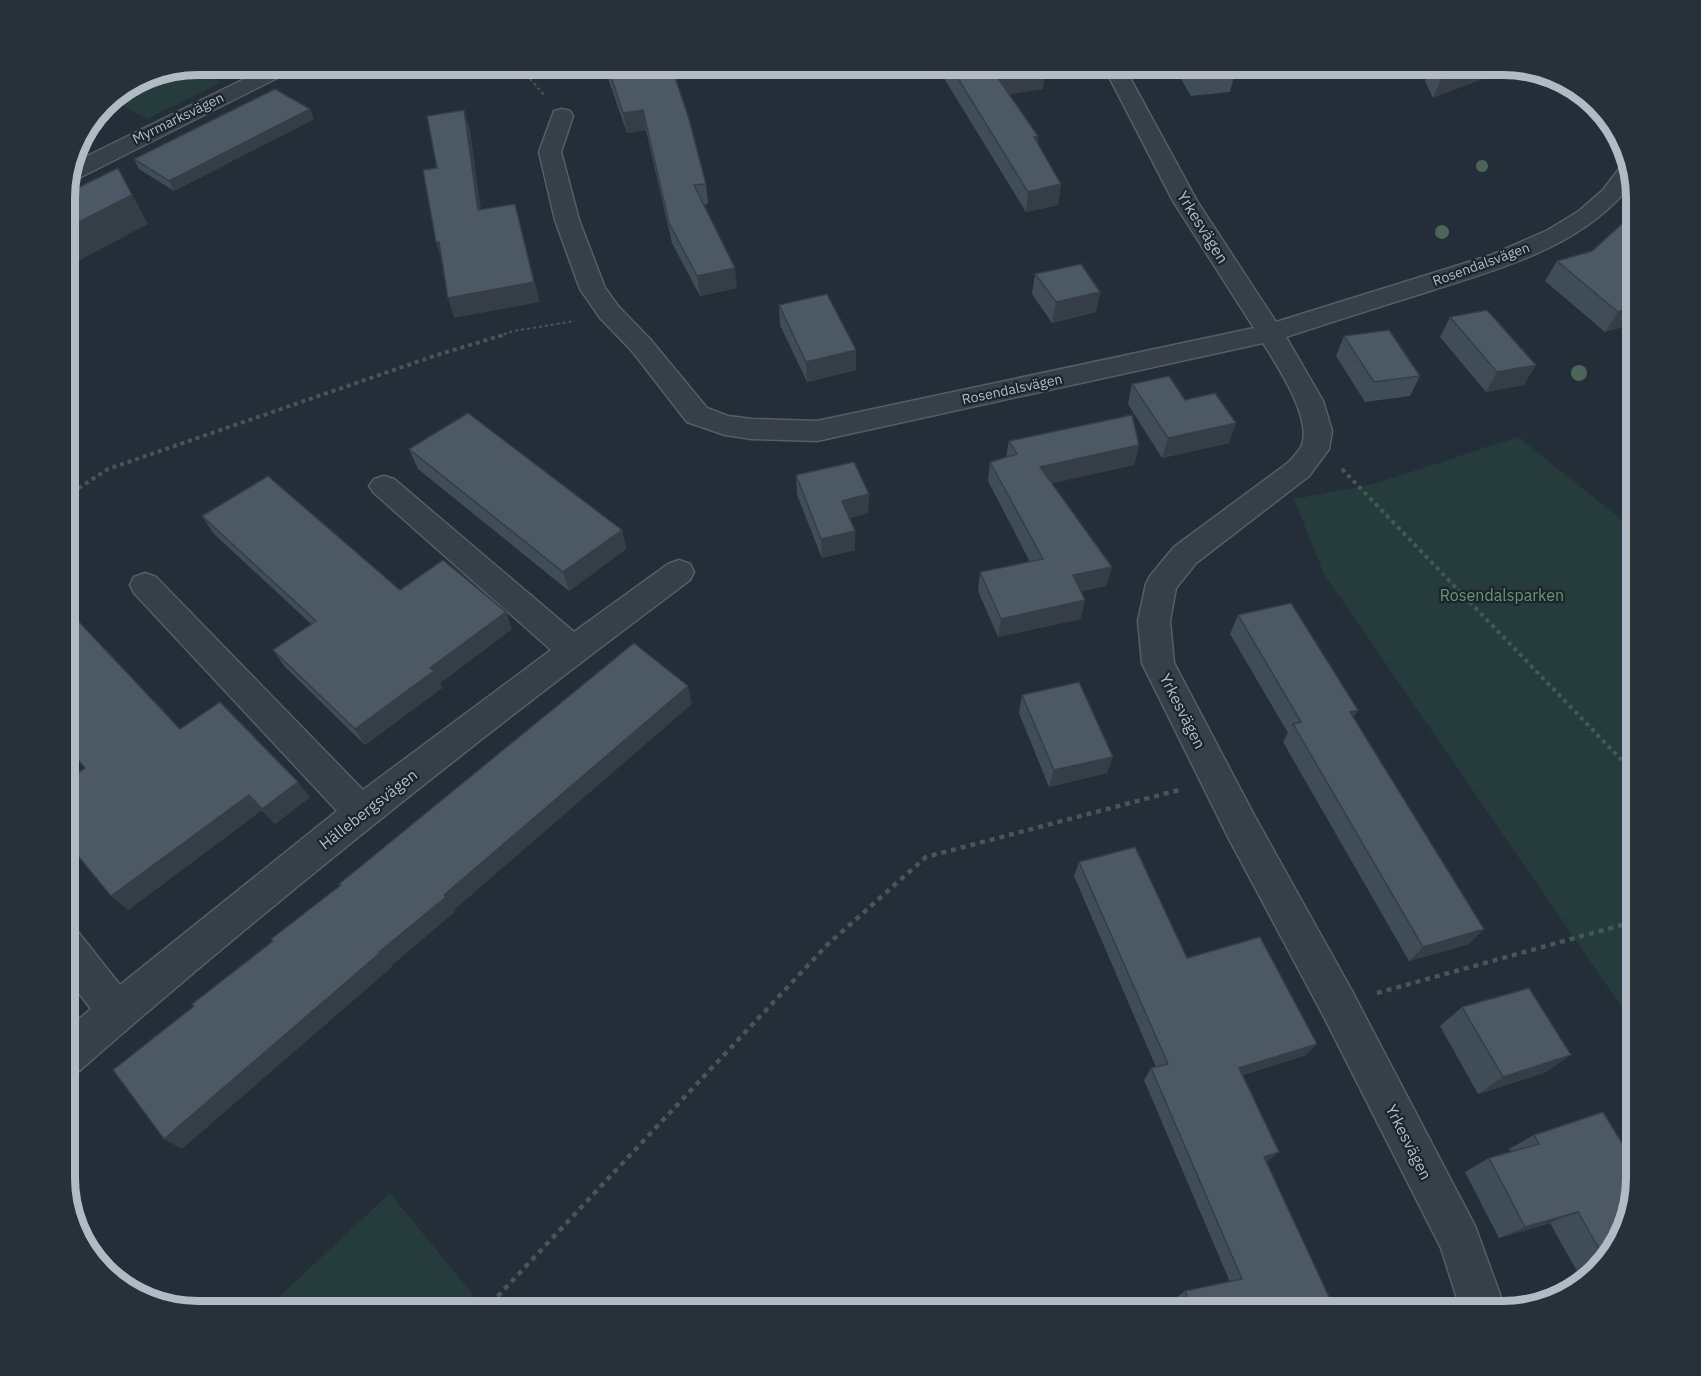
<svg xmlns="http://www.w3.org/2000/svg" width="1701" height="1376" viewBox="0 0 1701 1376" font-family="'IBM Plex Sans',sans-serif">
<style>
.green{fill:#263b3b}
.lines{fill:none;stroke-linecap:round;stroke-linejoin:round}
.minor-casing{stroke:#555e67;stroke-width:3}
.path-far2{stroke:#455859;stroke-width:2;stroke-dasharray:3 3;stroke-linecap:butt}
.path-far1{stroke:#455859;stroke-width:4;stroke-dasharray:4 4;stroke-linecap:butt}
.path{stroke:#455859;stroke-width:4.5;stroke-dasharray:5 5;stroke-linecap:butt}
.minor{fill:#374049;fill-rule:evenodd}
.tree{fill:#4b6658}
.wall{fill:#414d56}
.shaded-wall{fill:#353e46}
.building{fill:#4c5964;stroke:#353e46;stroke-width:1.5}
.labels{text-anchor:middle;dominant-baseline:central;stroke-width:4.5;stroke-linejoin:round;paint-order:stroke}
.far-street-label{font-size:14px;fill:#b2bbc5;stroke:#1c252e}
.street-label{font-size:16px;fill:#b2bbc5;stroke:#1c252e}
.park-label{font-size:16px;fill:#6b9471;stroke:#1c252e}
.rim{fill:none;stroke:#b2bbc5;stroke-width:8}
</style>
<rect width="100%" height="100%" fill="#242e39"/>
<path class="green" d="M190,67L222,82L147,119L121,105L150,82Z
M1518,437L1636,531V1028L1324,574L1294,499L1374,484Z
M390,1193L474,1296L459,1311H264Z"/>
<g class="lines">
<defs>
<path id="minor" d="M273,65H298L295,69L77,179L67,180L71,164Z
M1103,65H1123L1197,201L1276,322L1491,255L1548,230L1579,211L1603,190L1622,165L1629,163L1633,182C1584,246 1504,267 1430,291C1382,306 1334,321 1286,337L1323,401L1332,431L1329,449L1309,476L1196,563L1176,588L1170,621L1174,663L1254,815L1352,991L1475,1226L1506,1311H1461L1441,1248L1324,1017L1228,837L1142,663L1138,621L1146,584L1150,576L1174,547L1289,462C1293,457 1298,452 1301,447C1314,421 1277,365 1263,343L817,441L752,439L725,435L687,422L632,351L600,318L580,289L555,220L539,152L554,111L562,109L570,111L573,116L561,152L579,220L605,288L618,306L650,339L707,408L728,416L752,419L817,421L1254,328L1173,201Z
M384,476L394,479L574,632L668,564L679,560L690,564L694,572L690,580C480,737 276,899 79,1071L65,1077V1031L91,1009L65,975V927L78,932L120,985L337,811L134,593L130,585L134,577L145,573L156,577L363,790L551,650L374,493L369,486L374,479Z"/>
</defs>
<use href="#minor" class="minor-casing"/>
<path class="path-far2" d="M518,65L544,95
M498,336L514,331L575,321"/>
<path class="path-far1" d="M1342,469L1636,775
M65,497L108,469L437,355L503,335"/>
<path class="path" d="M1377,993L1636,921
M484,1311L827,945L926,857L1179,790"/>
<use href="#minor" class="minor"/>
</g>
<g class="tree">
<circle cx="1482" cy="166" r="6"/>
<circle cx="1442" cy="232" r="7"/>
<circle cx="1579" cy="373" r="8"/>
</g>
<path class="wall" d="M603,64H651L706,184L708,204L704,205L737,288L700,296L672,243L646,130L627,133Z
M940,64H1042L1043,89L1009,94L1038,136V143L1061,184L1058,205L1026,212L939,70Z
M1172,64H1230L1235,72L1230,92L1191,96Z
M1431,64H1504L1433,98L1425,81Z
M314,119L174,191L139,169L134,159Z
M1557,261L1636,323L1605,332L1545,281Z
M1035,274L1100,292L1096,312L1052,323L1032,294Z
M779,305L856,370L807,382L780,325Z
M1450,317L1524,385L1486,392L1440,337Z
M1344,336L1420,376L1410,396L1365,402L1336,356Z
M1132,384L1185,400L1229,443L1162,458L1128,404Z
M1009,441L1139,445L1134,465L1051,483L1112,567L1106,586L1081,591V619L998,637L978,591L980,572L1030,562L988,481L990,462L1006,457Z
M409,449L622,530L626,549L569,591L418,469Z
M796,475L869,494L868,513L850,518L855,531V550L822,558L797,495Z
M202,516L400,590L512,629L440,683L442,688L365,745L285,667L273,650L311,624L214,534Z
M1238,615L1358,710L1353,718L1469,944L1409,961L1283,742L1288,733L1230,634Z
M1022,695L1107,773L1049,787L1019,713Z
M180,729L310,797L275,824L262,810L128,910Z
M1079,862L1187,958L1306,1055L1243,1075L1279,1152L1268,1161L1266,1162L1331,1301L1318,1307L1299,1311H1180L1176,1298L1185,1291L1230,1282L1144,1080L1151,1068L1156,1067L1074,876Z
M1462,1007L1571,1055L1544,1073L1478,1094L1440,1026Z
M1534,1135L1629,1222L1604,1266L1583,1282L1550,1223L1499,1238L1465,1172L1489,1158L1511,1152L1509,1149Z"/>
<path class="shaded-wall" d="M1477,64H1504L1514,67L1433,98L1441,78Z
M1046,69L1043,89L995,97L997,77Z
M310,109L314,119L174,191L169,181Z
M464,110L470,130L484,231L478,210Z
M643,110L646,130L627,133L623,113Z
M1038,136L1036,156L1034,137Z
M118,168L148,224L65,268V229Z
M1061,184L1058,205L1026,212L1028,192Z
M515,204L540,302L454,318L448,298Z
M436,242H439L442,262Z
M735,268L737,288L700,296L697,276Z
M1100,292L1096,312L1052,323L1056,302Z
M1636,306V323L1605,332L1618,312Z
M856,350V370L807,382L806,362Z
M1536,365L1524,385L1486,392L1497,372Z
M1236,423L1229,443L1162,458L1168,438Z
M1139,445L1134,465L1036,487L1040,467Z
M869,494L868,513L842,520V501Z
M622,530L626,549L569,591L563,572Z
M855,531V550L822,558L821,539Z
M1112,567L1106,586L1068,594L1073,575Z
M1085,600L1081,619L998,637L1001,619Z
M506,612L512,629L440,683L442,688L365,745L355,729L430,668Z
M688,686L692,704L454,910L455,912L391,966L392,967L182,1149L164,1139L444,895Z
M1358,710L1347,727L1350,712Z
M1113,757L1107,773L1049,787L1054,770Z
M298,782L310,797L275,824L262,809Z
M249,795L262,810L128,910L111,896Z
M1484,929L1469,944L1409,961L1423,947Z
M1317,1044L1306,1055L1230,1079L1239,1068Z
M1571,1055L1544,1073L1478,1094L1503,1077Z
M1279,1152L1268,1161L1253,1166L1264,1157Z
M1578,1212L1550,1223L1499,1238L1525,1227Z"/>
<path class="building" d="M607,64H651L659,73L673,71L689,119L706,184L694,185L735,268L697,276L669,223L643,110L623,113Z
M949,64H1042L1046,69L997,77L1038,136L1034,137L1061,184L1028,192Z
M1189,64H1230L1235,72L1196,76Z
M1434,64H1477L1441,78Z
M275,89L310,109L169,181L134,159Z
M464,110L478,210L515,204L534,282L448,298L439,242H436L423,170L437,168L427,116Z
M118,168L132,195L65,229V194Z
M1636,211V306L1618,312L1557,261L1592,251Z
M1081,264L1100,292L1056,302L1035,274Z
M827,294L856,350L806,362L779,305Z
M1487,310L1536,365L1497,372L1450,317Z
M1389,330L1420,376L1374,382L1344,336Z
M1169,376L1185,400L1215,393L1236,423L1168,438L1132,384Z
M468,413L622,530L563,572L409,449Z
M1132,415L1139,445L1040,467L1112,567L1073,575L1085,600L1001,619L980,572L1043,559L990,462L1017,454L1009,441Z
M854,462L869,494L842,501L855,531L821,539L796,475Z
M268,476L400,590L443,560L506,612L430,668L434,671L355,729L273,650L316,621L202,516Z
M1291,603L1358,710L1350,712L1484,929L1423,947L1293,724L1301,722L1238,615Z
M65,607L180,729L220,702L298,782L262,809L249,795L111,896L65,840V782L85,768L65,744Z
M634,643L688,686L444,895L446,897L379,952L380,953L164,1139L113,1070L194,1006L192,1004L273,941L271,939L341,885L339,884Z
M1079,682L1113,757L1054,770L1022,695Z
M1135,847L1187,958L1260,937L1317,1044L1239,1068L1279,1152L1264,1157L1331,1301L1285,1311H1192L1185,1291L1242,1279L1151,1068L1168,1064L1079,862Z
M1529,988L1571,1055L1503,1077L1462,1007Z
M1603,1112L1636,1166V1179L1629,1222L1606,1261L1578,1212L1525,1227L1489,1158L1539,1144L1534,1135Z"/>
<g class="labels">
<g class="far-street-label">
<text transform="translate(178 118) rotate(-26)">Myrmarksvägen</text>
<text transform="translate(1481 264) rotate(-20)">Rosendalsvägen</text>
<text transform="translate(1012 389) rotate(-12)">Rosendalsvägen</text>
</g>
<g class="street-label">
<text transform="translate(1203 227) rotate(58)">Yrkesvägen</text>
<text transform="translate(1183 711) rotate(63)">Yrkesvägen</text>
<text transform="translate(368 809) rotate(-38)">Hällebergsvägen</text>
<text transform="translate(1409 1142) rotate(63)">Yrkesvägen</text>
</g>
<g class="park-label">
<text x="1502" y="595">Rosendalsparken</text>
</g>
</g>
<path d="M0 0H1701V1376H0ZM198 75H1503A123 123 0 0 1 1626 198V1178A123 123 0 0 1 1503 1301H198A123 123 0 0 1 75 1178V198A123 123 0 0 1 198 75Z" fill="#28313a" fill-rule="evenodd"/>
<path class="rim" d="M198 75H1503A123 123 0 0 1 1626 198V1178A123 123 0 0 1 1503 1301H198A123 123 0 0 1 75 1178V198A123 123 0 0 1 198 75Z"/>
</svg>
